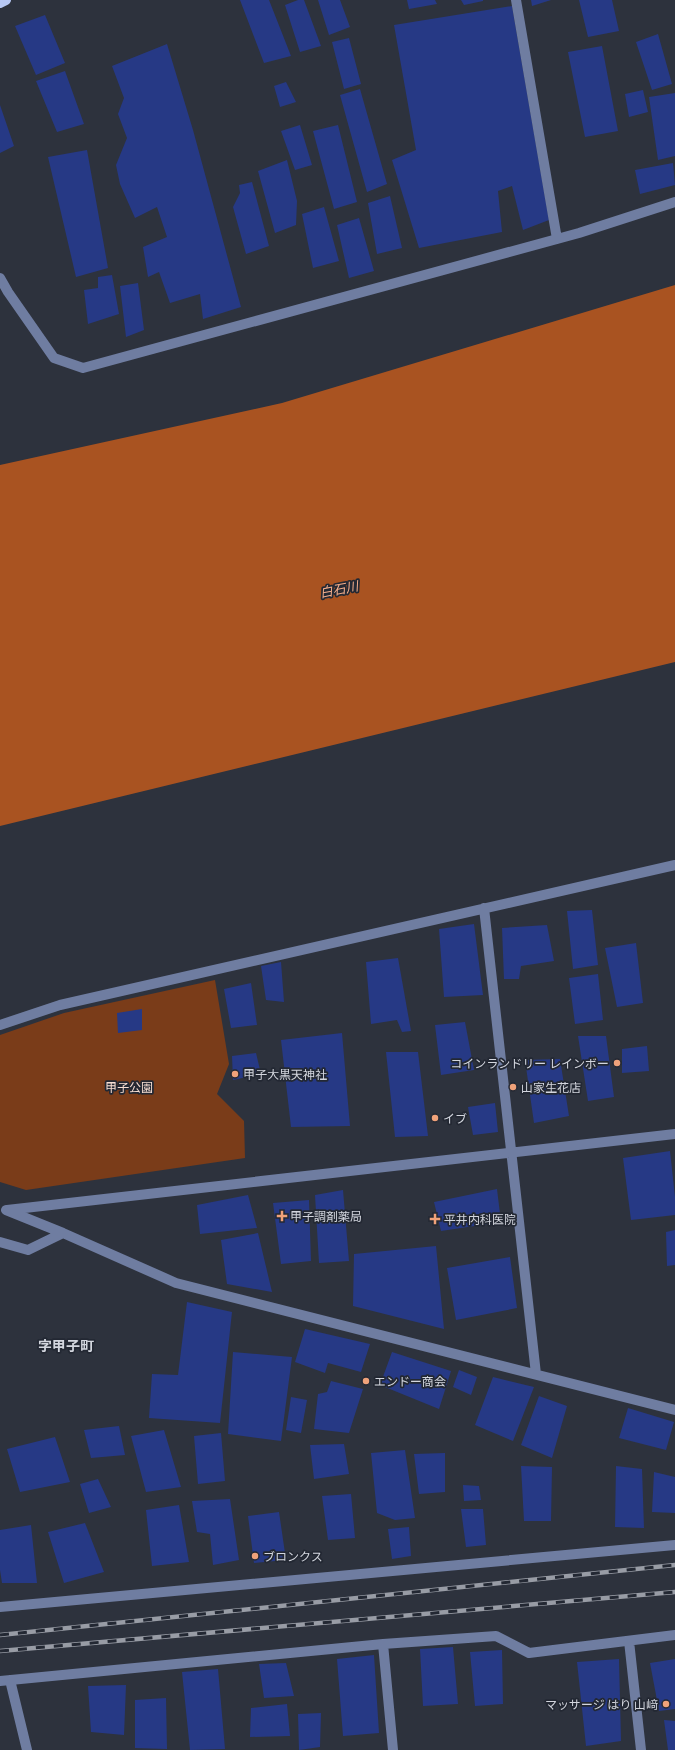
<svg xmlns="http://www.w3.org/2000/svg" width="675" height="1750" viewBox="0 0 675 1750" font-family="'Titillium Web','Noto Sans JP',sans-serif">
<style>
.green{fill:#7a3c19}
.water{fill:#a95321}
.building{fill:#263985}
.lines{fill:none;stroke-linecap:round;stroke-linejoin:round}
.minor{stroke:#6f7da1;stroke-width:10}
.major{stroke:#b7c8f5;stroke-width:10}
.rail-casing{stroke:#989ca5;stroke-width:4.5}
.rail{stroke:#232833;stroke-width:3;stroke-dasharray:9;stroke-linecap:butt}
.poi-dot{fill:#f0a27a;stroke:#232833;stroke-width:1.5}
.labels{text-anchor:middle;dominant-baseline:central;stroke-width:3.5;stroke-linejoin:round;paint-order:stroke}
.poi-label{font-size:12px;fill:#d3d6de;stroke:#232833;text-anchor:start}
.park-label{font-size:12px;fill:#f7ded2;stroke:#232833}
.water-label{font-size:13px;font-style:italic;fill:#f4ae8b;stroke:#232833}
.quarter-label{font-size:14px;font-weight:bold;fill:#d3d6de;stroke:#232833}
</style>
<rect width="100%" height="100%" fill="#2d323d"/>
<path class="green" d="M215,980L229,1064L217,1094L244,1121L245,1158L26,1190L0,1182V1035L64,1013Z"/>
<path class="water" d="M675,285V662L0,826V465L282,403Z"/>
<path class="building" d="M240,0H269L291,56L264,63Z
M298,0H304L321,46L300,52L285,5Z
M318,0H340L350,27L329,35Z
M407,0H435L437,4L409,9Z
M461,0H483V1L464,5Z
M531,0H551L532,6Z
M579,0H612L619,31L588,37Z
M512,6L549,220L523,230L512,186L498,191L502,232L419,248L392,160L416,150L394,25Z
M45,15L65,63L36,75L15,26Z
M658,34L672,84L652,90L636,42Z
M349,38L361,84L344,89L332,42Z
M167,44L193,130L241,307L203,319L200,294L170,303L159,272L148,277L143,247L167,237L157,207L135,218L120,184L116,165L127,138L118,114L124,98L112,66Z
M602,46L618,131L585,137L568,52Z
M65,71L84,124L57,132L36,81Z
M286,82L296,102L280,107L274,86Z
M360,89L387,184L367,192L340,95Z
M643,90L648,112L629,117L625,94Z
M675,93V156L658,160L649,97Z
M0,105L14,146L0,153Z
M300,125L312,165L295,170L281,131Z
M338,125L357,202L334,209L313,131Z
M87,150L108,268L76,277L48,157Z
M287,160L297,201L296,225L275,233L258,171Z
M673,163L675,185L640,194L635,170Z
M252,182L269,246L246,254L233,207L240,193L239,185Z
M390,196L402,248L377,254L368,203Z
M324,207L339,261L313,268L302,214Z
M359,218L374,271L349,278L337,225Z
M112,275L119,314L88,324L84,290L98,288V277Z
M138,283L144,330L126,337L120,286Z
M592,910L598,965L573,969L567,911Z
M474,924L483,995L444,997L439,929Z
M547,925L554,961L521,966L519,979H504L502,928Z
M636,943L643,1003L617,1007L605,948Z
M398,958L411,1031L402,1032L397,1020L371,1024L366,962Z
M281,962L284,1002L266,1000L261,966Z
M598,974L603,1020L575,1024L569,978Z
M251,983L257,1025L231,1028L224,989Z
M142,1009V1030L118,1033L117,1013Z
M465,1022L474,1070L441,1075L435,1025Z
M342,1033L350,1126L291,1127L281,1040Z
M578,1036H606L614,1097L588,1101Z
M647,1046L649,1071L622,1073V1049Z
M386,1052H418L428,1136L395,1137Z
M256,1053L261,1074L233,1080L232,1056Z
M560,1059L569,1116L534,1123L525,1060Z
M495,1103L498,1132L473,1135L468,1107Z
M670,1151L675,1197V1215L631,1220L623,1158Z
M497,1189L501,1222L441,1231L434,1202Z
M343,1190L349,1261L319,1263L315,1195Z
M248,1195L257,1228L200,1234L197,1205Z
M309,1200L311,1261L281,1264L273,1203Z
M675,1230V1265L667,1266L666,1232Z
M258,1233L272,1292L227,1284L221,1240Z
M436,1246L444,1329L353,1306L354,1254Z
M510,1257L517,1308L456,1320L447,1268Z
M187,1302L232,1312L220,1423L149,1418L152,1374L178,1375Z
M305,1329L370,1344L361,1372L328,1363L325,1373L295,1362Z
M233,1352L292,1357L281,1441L228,1434Z
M392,1352L451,1371L439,1409L380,1385Z
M459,1370L477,1377L471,1395L453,1387Z
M493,1377L534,1387L513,1441L475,1425Z
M331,1381L363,1389L349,1433L314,1429L318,1394L327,1392Z
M539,1396L567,1406L552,1458L521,1445Z
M291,1397L307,1400L301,1433L286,1430Z
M628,1408L674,1422L666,1450L619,1438Z
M119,1426L125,1455L91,1458L84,1430Z
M164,1430L181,1487L146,1492L131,1436Z
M221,1433L225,1481L198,1484L194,1436Z
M55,1437L70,1482L20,1492L7,1449Z
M344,1444L349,1474L314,1479L310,1445Z
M405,1450L415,1518L395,1520L377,1513L371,1453Z
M445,1453V1492L419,1494L414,1454Z
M521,1466L552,1467L551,1521H524Z
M616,1466L642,1469L644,1528L615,1527Z
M654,1472L675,1477V1513L652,1512Z
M98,1479L111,1507L89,1513L80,1484Z
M463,1485L479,1486L481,1500L464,1501Z
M351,1494L355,1538L328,1540L322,1496Z
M230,1499L239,1560L213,1565L210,1534L197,1532L192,1501Z
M179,1505L189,1562L152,1566L146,1510Z
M461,1509H483L486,1545L466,1547Z
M279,1512L286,1560L254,1563L248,1516Z
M85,1523L104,1572L64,1583L48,1532Z
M31,1525L37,1583H2L0,1570V1530Z
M409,1527L411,1556L392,1559L388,1529Z
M453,1647L458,1704L423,1706L420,1649Z
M502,1650L503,1704L475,1706L470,1652Z
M374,1655L379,1733L343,1736L337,1659Z
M619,1659L621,1741L586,1746L577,1662Z
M675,1659V1709L659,1711L650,1663Z
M286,1663L294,1696L264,1698L259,1664Z
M218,1669L225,1749L190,1750L182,1672Z
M126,1685L124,1735L91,1732L88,1686Z
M166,1698L167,1749L135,1748V1700Z
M287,1704L290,1736L250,1737L251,1708Z
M321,1713L320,1747L299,1750L298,1714Z
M664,1720L675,1721V1750H668Z"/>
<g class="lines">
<path class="minor" d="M516,0L557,239
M0,278L8,292L54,358L83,368L579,233L675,202
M484,908L536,1374
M0,1025L60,1005L675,865
M6,1210L63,1233L176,1283L675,1410
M7,1210L675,1134
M0,1242L28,1250L63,1233
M0,1607L675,1545
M629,1641L641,1750
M383,1644L393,1750
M10,1680L27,1750
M0,1681L383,1644L496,1636L529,1653L675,1635"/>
<path class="major" d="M0,3L6,0"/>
<defs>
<path id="rail" d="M0,1635L675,1565
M0,1651L675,1592"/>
</defs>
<use href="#rail" class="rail-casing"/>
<use href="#rail" class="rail"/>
</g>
<g class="poi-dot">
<circle cx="617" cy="1063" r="4"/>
<circle cx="235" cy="1074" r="4"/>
<circle cx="513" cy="1087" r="4"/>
<circle cx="435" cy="1118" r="4"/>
<path d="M280 1210h4v4h4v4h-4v4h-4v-4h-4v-4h4z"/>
<path d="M433 1213h4v4h4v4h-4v4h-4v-4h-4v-4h4z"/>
<circle cx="366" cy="1381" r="4"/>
<circle cx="255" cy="1556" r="4"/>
<circle cx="666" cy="1704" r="4"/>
</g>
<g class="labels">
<g class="poi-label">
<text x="609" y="1063" text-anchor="end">コインランドリー レインボー</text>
<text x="243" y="1074">甲子大黒天神社</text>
<text x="521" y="1087">山家生花店</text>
<text x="443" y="1118">イブ</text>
<text x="290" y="1216">甲子調剤薬局</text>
<text x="444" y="1219">平井内科医院</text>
<text x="374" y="1381">エンドー商会</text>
<text x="263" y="1556">ブロンクス</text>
<text x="658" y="1704" text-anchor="end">マッサージ はり 山﨑</text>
</g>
<g class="park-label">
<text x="129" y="1087">甲子公園</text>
</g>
<g class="water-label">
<text transform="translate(339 589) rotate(-11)">白石川</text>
</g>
<g class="quarter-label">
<text x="66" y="1345">字甲子町</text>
</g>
</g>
</svg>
